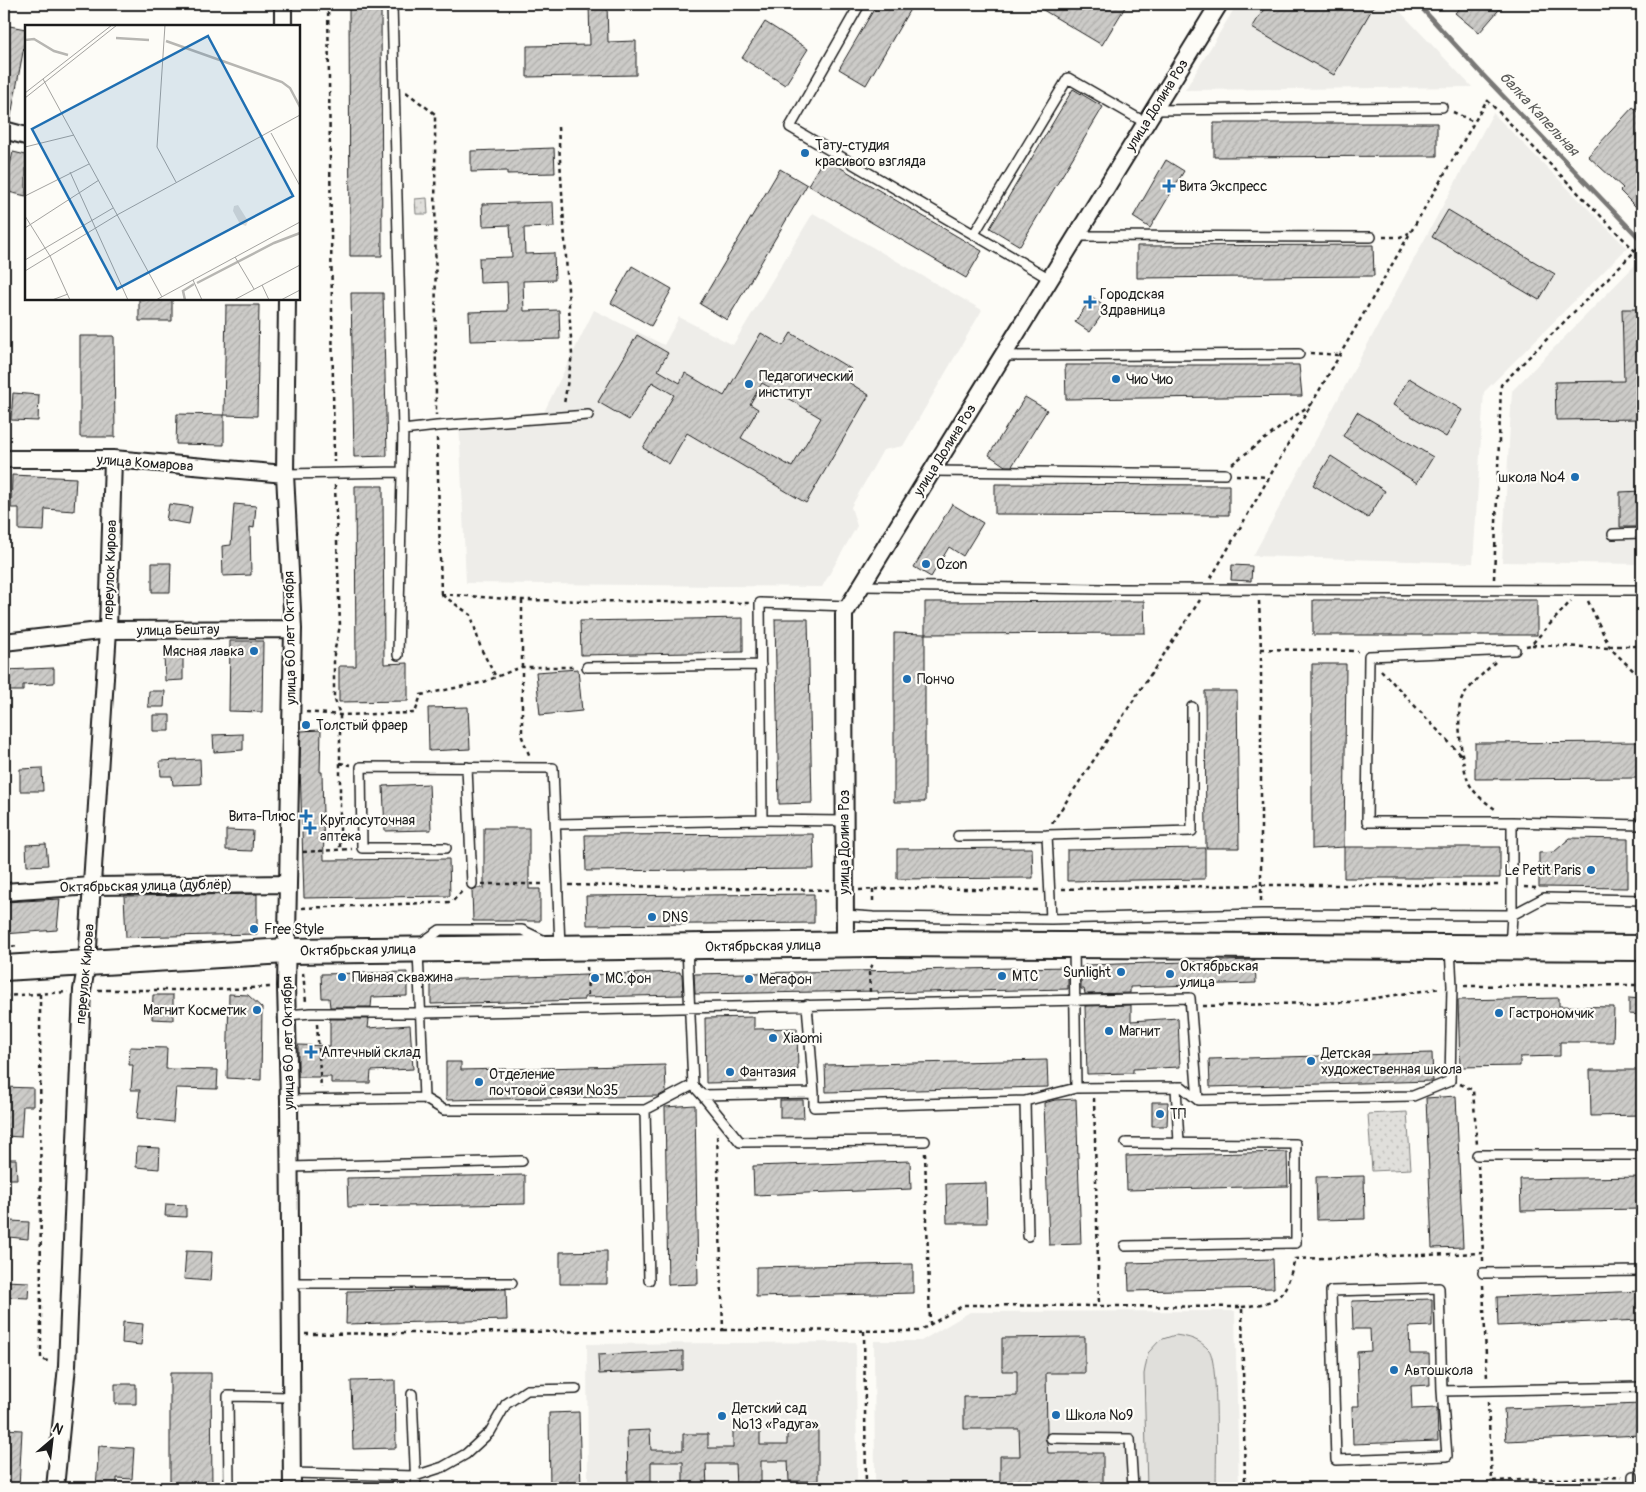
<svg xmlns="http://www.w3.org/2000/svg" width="1646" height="1492" viewBox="0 0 1646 1492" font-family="Pangolin,sans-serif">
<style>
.built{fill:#eeede9}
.grass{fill:url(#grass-dots);stroke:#7e7e7c}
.garden{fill:#e0dfdb;stroke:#7e7e7c}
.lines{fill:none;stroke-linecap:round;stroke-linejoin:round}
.stream{stroke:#797876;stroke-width:4.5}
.building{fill:url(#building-hatch);stroke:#1c1c1c;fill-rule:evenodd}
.service-casing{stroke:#1c1c1c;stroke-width:12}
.minor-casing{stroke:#1c1c1c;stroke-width:20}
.secondary-casing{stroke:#1c1c1c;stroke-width:28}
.path{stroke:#1c1c1c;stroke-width:2.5;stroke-dasharray:4 4;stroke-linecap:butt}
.service{stroke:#fdfcf7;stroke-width:9}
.minor{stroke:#fdfcf7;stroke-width:16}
.secondary{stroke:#fdfcf7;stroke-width:24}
.poi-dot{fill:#1f6fb2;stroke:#fdfcf7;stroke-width:2}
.labels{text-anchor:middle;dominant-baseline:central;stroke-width:4.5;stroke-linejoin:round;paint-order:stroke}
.street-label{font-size:14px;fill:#1c1c1c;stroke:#fdfcf7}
.poi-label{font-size:14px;fill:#1c1c1c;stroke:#fdfcf7;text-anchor:start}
.water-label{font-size:15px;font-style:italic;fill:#5a5a58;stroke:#fdfcf7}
.inset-river{fill:none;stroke:#b7b6b2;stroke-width:2.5}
.inset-road{fill:none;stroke:#a3a29f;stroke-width:1}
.view{fill:#1f6fb2;fill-opacity:0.15;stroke:#1f6fb2;stroke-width:2.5}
.inset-edge{fill:none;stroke:#1c1c1c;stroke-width:2.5}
</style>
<defs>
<pattern id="grass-dots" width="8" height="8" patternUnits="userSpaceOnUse" patternTransform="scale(1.25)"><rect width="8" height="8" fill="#e0dfdb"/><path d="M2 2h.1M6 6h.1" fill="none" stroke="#c0bfbb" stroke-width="1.8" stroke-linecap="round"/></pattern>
<pattern id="building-hatch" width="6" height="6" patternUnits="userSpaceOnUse" patternTransform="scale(1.25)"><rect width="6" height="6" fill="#cccbc8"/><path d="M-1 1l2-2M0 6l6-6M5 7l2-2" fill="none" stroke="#afaeab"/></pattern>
</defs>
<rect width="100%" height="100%" fill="#fdfcf7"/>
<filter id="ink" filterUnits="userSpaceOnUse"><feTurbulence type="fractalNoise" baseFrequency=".02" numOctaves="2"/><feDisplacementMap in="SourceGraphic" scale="10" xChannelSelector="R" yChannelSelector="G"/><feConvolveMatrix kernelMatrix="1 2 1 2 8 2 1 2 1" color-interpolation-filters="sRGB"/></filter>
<g filter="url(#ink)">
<path class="built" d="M1237,4H1393L1472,87L1185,90Z
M1493,113L1627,248L1484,392L1473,563L1253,556Z
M813,213L982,310L903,446L883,450L851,507L857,526L822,587L466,583L459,420L544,412L594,310L664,345L679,317L733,345Z
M1638,262L1642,267V564L1502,562L1512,391Z
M1235,1311L1239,1488H875L874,1341H921L970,1312Z
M856,1342L857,1488H588L587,1344Z"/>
<path class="grass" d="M427,198L428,214H416L415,199Z
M1407,1112L1411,1169L1372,1171L1368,1114Z"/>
<path class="garden" d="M1175,1335C1189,1337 1199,1339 1209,1350C1219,1363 1216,1466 1216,1488H1147L1144,1374L1148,1353L1160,1340Z"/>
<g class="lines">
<path class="stream" d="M1418,4L1482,74L1642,241"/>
</g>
<path class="building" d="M349,4H381L382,256H350Z
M589,4H607L608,42L636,41V75L527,77V46L590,45Z
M877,4H913L866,85L839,69Z
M1033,4H1127L1102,45Z
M1267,4H1375L1334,75L1252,28Z
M1463,4H1504L1479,33L1455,13Z
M765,22L808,49L785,85L742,58Z
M4,25L26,29V36L10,121L4,120Z
M1073,89L1103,107L1020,246L990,228Z
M1633,107L1642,115V200L1636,207L1620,191L1623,188L1588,156Z
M1214,123H1437V156L1214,157Z
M554,148L555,173L507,174V171L471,172V151Z
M13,152L26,155V196L4,191Z
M824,158L982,251L966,278L808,185Z
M1166,160L1184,171L1150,228L1133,217Z
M780,169L807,185L727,320L700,304Z
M553,202L554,227L524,228L525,254L554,253L555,280L523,281L524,311L559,310L560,339L470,341L469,312L508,311L507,282L480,283L479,258L512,257L510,225L483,226L482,204Z
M1448,210L1555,274L1539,300L1432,237Z
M1373,245L1374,276L1137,278V246Z
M632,266L672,289L651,326L611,303Z
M351,293H383L387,456L354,457Z
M1092,297L1107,307L1090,332L1075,322Z
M139,299H172V321H139Z
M226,305H259L257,416L224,415Z
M1622,309H1642V419L1556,420L1555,382L1624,381Z
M761,333L783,346L791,333L851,369L845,380L869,395L806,503L687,433L669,464L643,448L674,395L652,382L629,420L598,402L637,335L668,353L658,370L680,383L685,373L724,396ZM762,383L821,418L792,467L741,438L758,409L750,404Z
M80,336H114L115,437H80Z
M1065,365H1299L1302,396L1066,399Z
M1409,378L1462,410L1446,437L1393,405Z
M13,393L39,395L38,421L11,420Z
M1025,397L1047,410L1012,466H1005L989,455Z
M1357,412L1433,457L1417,483L1343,436Z
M177,414L224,415V445L176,444Z
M1331,456L1385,491L1368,518L1313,485Z
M12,475L76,478L74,511L45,509L44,531L19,530V508H11Z
M995,484L1229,485V515L995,514Z
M355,486H383L384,664L408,663V701L339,702V666H356Z
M1642,491V527H1620V492Z
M169,504L192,507L189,524L166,520Z
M234,504L256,506L254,528L250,527L251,575L223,576L222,546L231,545Z
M952,504L983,523L963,556L949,547L931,577L914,567Z
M152,563H171L170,592H152Z
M1232,565L1252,566L1251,581L1231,580Z
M1313,600H1537V635H1313Z
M1144,601L1145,633L925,634V602Z
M743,618V652L581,655L580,621Z
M775,619H808L812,803L779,804Z
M894,633L925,634V802H894Z
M230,641H263L262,712L229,711Z
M183,652V680L165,681L164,653Z
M1312,664H1346L1344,847L1312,849Z
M54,668V683L23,685V691H8V683H4V670Z
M578,669L582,711L540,715L536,672Z
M149,691H165L164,707H148Z
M1205,691H1237L1239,848H1206Z
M468,707L470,749L429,751L428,708Z
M153,715H170V731H153Z
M321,730L320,772H322L324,860L449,859L450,896L304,898L300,765L301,731Z
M243,734V750L214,752L213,735Z
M1642,742V778L1475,779V743Z
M200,759L201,784L173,785L172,776H161L160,761Z
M42,768L43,791H20V769Z
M429,784L431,830L385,831L383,786Z
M484,828H529V889H540V921H473L472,890L476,888H484Z
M226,830L253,831L252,851L226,850Z
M813,834L814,869L586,871L585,835Z
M1570,838L1628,839V888L1539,887V853L1554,852Z
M46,844L48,865L27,866L26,845Z
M1344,847H1500V878H1344Z
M1032,848L1033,878L897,879V849Z
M1205,848V879L1067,881V850Z
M257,894V934L126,937L124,896Z
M814,894V923L587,925L586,896Z
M60,899L57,930L4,934V902Z
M1255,960L1256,983L1130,987V993L1085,994L1084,989H1081V967H1085V965Z
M1068,967V989L878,993V991L695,994L694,974Z
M407,972V996L372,997L371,1007H330L329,998H322L321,974Z
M680,972V974H682L683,995H681L584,997V1000L431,1004V980Z
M229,994L248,995L262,1008L261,1080L227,1078Z
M153,995H173V1020L152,1019Z
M1559,998V1006L1614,1007L1613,1042H1560V1056L1520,1057V1066L1460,1067L1458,1000Z
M1629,998L1642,999V1015L1629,1014Z
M1131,1005V1021L1178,1018L1180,1067L1133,1069V1073L1087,1074L1085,1006Z
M754,1017V1029L797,1028L798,1070L755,1071L756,1082L706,1083L705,1018Z
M330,1019H369L368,1028L410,1025L413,1069L371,1071L370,1083H331V1077H298V1045L330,1046Z
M130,1047L167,1048L166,1069L218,1070L217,1089L176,1088L173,1122L137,1118L140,1090H131L133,1065H129Z
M1432,1053L1433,1081L1210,1087L1209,1059Z
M1047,1060L1048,1087L826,1092L825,1065Z
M446,1062H461V1070L665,1065L666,1092L659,1096L446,1100Z
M1590,1070H1642V1115L1591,1116Z
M4,1087L33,1088V1106H23L21,1137L4,1136Z
M1456,1096L1463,1247L1432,1248L1426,1098Z
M1076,1099L1081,1244L1049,1245L1044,1103L1055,1100Z
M780,1100H803L804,1118H780Z
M1152,1102H1168L1167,1126H1152Z
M695,1105L698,1284L668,1285L665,1107Z
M137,1147L160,1148L159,1169L136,1167Z
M1287,1152L1288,1186L1127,1190L1126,1156Z
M4,1159H16L17,1179H4Z
M910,1161L911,1189L754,1195L753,1166Z
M525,1175V1204L348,1207L347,1178Z
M1364,1176L1365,1219L1317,1220L1316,1177Z
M1642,1177V1209L1521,1211L1520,1179Z
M986,1183L987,1223H947L946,1184Z
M166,1204L186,1205V1217L165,1216Z
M10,1221L29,1222L28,1239L9,1237Z
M186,1251L212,1252L210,1281L184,1279Z
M607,1251V1284H560V1252Z
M1273,1259L1274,1288L1129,1291L1128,1263Z
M913,1264V1293L756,1297V1267Z
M4,1281L29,1282L28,1298L4,1297Z
M506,1289L507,1320L346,1324L347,1291Z
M1642,1291V1320L1498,1326L1497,1297Z
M1432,1299V1326L1409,1327L1410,1354H1429L1430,1385L1411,1386L1412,1409L1437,1408L1438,1441L1353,1444L1352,1406H1359L1357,1352L1371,1351L1370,1329H1353L1352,1301Z
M123,1322L143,1324L141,1345L122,1343Z
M1085,1337V1373H1046L1047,1433L1045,1438L1047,1443L1048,1453H1103V1488H1000V1456H1020L1019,1429H964V1397L1017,1396V1371H1002V1338Z
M683,1351V1370L599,1374L598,1355Z
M170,1373H211L212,1488H170Z
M395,1380L396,1448L353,1449L351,1381Z
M115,1384H136V1404H115Z
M1642,1404V1435L1506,1441L1504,1409Z
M579,1412L581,1488H550L549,1413Z
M818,1426V1481H789L788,1461H761V1488H736L735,1464H706L707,1488H683V1462H651V1482H628L627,1431L650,1430L651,1450H683V1434H708V1448H733V1429H760V1445H787V1427Z
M4,1429L22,1430L19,1488H4Z
M99,1446L134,1448L132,1479L117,1478V1488H96Z"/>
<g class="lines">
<defs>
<path id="service" d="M392,4L403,430
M860,4L790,127L1050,279
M1154,110L1442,107
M974,234L1068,78L1146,123
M1076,236L1371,237
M1003,356L1299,354
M932,471L1225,474
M285,474L402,472
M1613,534L1642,533
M862,586L1104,589L1642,590
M1515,650L1369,656L1367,822H1512L1642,825
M398,655L403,430L437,426L588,415
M587,667L761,665
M467,767L472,884
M762,820L760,603L849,606
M556,824L762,820L844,821
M1047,835L1192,831V707
M958,836L1047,835L1051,919
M446,848H362L361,767L553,768L560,947
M845,915L873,917L1051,919L1261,914L1512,915L1544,898L1642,900
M420,944L440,930H522L545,941
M1074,946L1076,1088L1182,1087L1198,1100L1413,1096L1450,1081L1452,986L1450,948
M687,947L693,1085L702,1095L814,1093V1107L1025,1101L1076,1088
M1510,948L1512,915V822
M807,1005L814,1093
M288,1015L311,1013H421L1190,998L1198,1100
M1176,1087L1179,1143
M702,1095L740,1142L925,1141
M424,1098L444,1110H645L649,1280
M289,1100L424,1098L418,951
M1025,1101L1028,1236
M645,1110L693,1085
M1477,1155H1642
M290,1167L522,1161
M1125,1246L1296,1243V1144L1126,1143
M1483,1273L1642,1271
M290,1283H512
M1439,1288L1442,1391L1447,1456L1336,1460L1331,1291Z
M1442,1391L1642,1387
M412,1394L416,1488
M1051,1438L1130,1439L1133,1488
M292,1473L415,1476L443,1467L466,1454L490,1432L506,1404L527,1390L576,1389
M1633,1476V1488
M229,1488L228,1396L291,1397"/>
<path id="minor" d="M283,4V26
M4,130L26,136
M287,299L285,474L293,629L286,986L289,1100L292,1488
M4,459H113L285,474
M4,642L108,630L293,629
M4,892L92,886L288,884
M845,945L844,614L1219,4
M55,1488L67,1366L82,990L87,963L108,630L113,459"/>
<path id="secondary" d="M4,968L287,951L874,944L1642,948"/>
</defs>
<use href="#service" class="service-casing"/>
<use href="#minor" class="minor-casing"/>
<use href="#secondary" class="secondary-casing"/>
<path class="path" d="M328,4L334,462
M406,92L435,114L436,415
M1453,112L1474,122
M558,127L572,355L564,404
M1383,237H1400L1409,233
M1310,353L1339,355
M437,438L441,594
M1232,464L1311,404
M1236,475L1269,477
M335,485L340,626L334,653V697L340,715V849
M1211,578L1487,100L1642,258
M1494,579L1501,385L1642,244
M441,594L522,600L749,603
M442,595L471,615L481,649L496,677
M522,600V737L530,757
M1259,601L1261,649V903
M1588,601L1610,648L1642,679
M1532,645L1610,648
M1526,646L1531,645L1571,601
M1609,646H1642
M1261,649L1358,651
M1495,662C1485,672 1463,691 1460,704C1457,720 1462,766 1468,781C1473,793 1485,802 1495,809
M1381,670L1461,755
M306,712L340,715L415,713L421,695L484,682L521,667H576
M340,763L351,765
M1052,823L1200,600
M303,852L352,849
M482,884H546
M569,885L829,890
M1524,887L1536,888
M873,889V905
M1062,889L1261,885H1501
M859,890L901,888L1039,890
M302,908L452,902L464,889
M4,947L20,946
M587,967L588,999
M303,973L306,1002
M1464,986L1642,985
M98,990H211L270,987
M870,992L869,973L873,963
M40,994L41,1359L51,1362
M4,996L68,992
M1203,1006L1350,1002L1441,988
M317,1024L321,1088
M1460,1084L1473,1090L1477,1145
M1094,1098L1099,1306
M925,1153L930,1324
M1478,1165L1483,1253
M1295,1259L1483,1253V1262
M1483,1285L1487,1379
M1242,1307C1282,1302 1285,1297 1295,1258
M723,1330L919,1331L964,1305L1242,1307L1245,1488
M864,1331L866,1488
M305,1334L723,1330L717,1132
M1488,1402L1492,1481L1622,1477
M1487,1488L1492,1481"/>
<use href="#service" class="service"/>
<use href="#minor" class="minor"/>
<use href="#secondary" class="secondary"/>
</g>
</g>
<g class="poi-dot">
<circle cx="805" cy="153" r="5"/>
<path d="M1166.5 178.5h5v5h5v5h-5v5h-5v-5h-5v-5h5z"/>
<path d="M1087.5 294.5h5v5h5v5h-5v5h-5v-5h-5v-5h5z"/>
<circle cx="1116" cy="379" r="5"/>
<circle cx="749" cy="384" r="5"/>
<circle cx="1575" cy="477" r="5"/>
<circle cx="926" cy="564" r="5"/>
<circle cx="254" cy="651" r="5"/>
<circle cx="907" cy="679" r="5"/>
<circle cx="306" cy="725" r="5"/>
<path d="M303.5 808.5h5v5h5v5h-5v5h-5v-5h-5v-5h5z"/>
<path d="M307.5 820.5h5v5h5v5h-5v5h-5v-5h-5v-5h5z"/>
<circle cx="1591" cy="870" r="5"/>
<circle cx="652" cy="917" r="5"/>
<circle cx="254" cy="929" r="5"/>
<circle cx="1121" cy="972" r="5"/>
<circle cx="1170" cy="974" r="5"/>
<circle cx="1002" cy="976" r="5"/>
<circle cx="342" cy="977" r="5"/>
<circle cx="595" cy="978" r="5"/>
<circle cx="749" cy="979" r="5"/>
<circle cx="257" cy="1010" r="5"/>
<circle cx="1499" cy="1013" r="5"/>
<circle cx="1109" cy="1031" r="5"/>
<circle cx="773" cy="1038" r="5"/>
<path d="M308.5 1044.5h5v5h5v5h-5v5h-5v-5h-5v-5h5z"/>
<circle cx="1311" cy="1061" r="5"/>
<circle cx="730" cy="1072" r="5"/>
<circle cx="479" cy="1082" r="5"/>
<circle cx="1160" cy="1114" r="5"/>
<circle cx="1394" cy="1370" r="5"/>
<circle cx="1056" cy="1415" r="5"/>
<circle cx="722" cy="1416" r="5"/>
</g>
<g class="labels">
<g class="street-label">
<text transform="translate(1157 105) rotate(-58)">улица Долина Роз</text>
<text transform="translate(945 450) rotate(-58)">улица Долина Роз</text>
<text transform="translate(145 463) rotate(4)">улица Комарова</text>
<text transform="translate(110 570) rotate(-88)">переулок Кирова</text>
<text transform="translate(178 630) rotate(-1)">улица Бештау</text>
<text transform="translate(290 638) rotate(-91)">улица 60 лет Октября</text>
<text transform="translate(844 842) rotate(-90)">улица Долина Роз</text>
<text transform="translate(146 886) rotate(-1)">Октябрьская улица (дублёр)</text>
<text transform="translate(763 946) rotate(-1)">Октябрьская улица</text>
<text transform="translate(358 950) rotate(-1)">Октябрьская улица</text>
<text transform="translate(85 974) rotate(-85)">переулок Кирова</text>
<text transform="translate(288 1043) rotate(-91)">улица 60 лет Октября</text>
</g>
<g class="poi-label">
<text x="815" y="145">Тату-студия<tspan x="815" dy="16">красивого взгляда</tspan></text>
<text x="1179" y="186">Вита Экспресс</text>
<text x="1100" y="294">Городская<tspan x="1100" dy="16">Здравница</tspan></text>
<text x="759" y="376">Педагогический<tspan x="759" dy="16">институт</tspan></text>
<text x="1126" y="379">Чио Чио</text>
<text x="1565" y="477" text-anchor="end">школа №4</text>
<text x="936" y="564">Ozon</text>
<text x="244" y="651" text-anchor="end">Мясная лавка</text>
<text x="917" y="679">Пончо</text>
<text x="316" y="725">Толстый фраер</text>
<text x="296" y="816" text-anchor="end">Вита-Плюс</text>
<text x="320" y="820">Круглосуточная<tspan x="320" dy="16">аптека</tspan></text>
<text x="1581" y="870" text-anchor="end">Le Petit Paris</text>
<text x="662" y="917">DNS</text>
<text x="264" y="929">Free Style</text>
<text x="1180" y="966">Октябрьская<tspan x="1180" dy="16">улица</tspan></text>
<text x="1111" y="972" text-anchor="end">Sunlight</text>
<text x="1012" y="976">МТС</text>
<text x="352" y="977">Пивная скважина</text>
<text x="605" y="978">МС.фон</text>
<text x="759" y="979">Мегафон</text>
<text x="247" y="1010" text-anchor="end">Магнит Косметик</text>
<text x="1509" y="1013">Гастрономчик</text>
<text x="1119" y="1031">Магнит</text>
<text x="783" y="1038">Xiaomi</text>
<text x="321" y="1052">Аптечный склад</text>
<text x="1321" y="1053">Детская<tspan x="1321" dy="16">художественная школа</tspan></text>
<text x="740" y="1072">Фантазия</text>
<text x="489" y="1074">Отделение<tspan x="489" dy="16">почтовой связи №35</tspan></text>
<text x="1170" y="1114">ТП</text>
<text x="1404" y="1370">Автошкола</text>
<text x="732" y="1408">Детский сад<tspan x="732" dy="16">№13 «Радуга»</tspan></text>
<text x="1066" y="1415">Школа №9</text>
</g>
<g class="water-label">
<text transform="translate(1539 114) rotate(47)">балка Капельная</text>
</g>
</g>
<g transform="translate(25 25)">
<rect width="275" height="275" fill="#fdfcf7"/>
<path d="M213,180L223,196L221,201L215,199L208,186L209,181Z" fill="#e0dfdb"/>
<path class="inset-river" d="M91,13L124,15M0,15L9,14L29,26L43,30M141,16L257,57L265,63L275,82M172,258L249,218L275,208M160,275L158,266L169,259"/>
<path class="inset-road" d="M140,0L132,122L151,157M18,54L137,272M0,68L87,0M0,73L92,0M246,108L275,161M0,122L49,110M45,147L103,275M0,171L64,139M0,191L25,231M0,203L74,155M25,231L45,275M210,232L229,264M0,235L88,183M0,246L92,190L275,90M168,255L177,275M237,260L244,275M27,275L43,269M131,275L275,197M209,275L275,240M256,275L275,265"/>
<path class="view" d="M183,11L268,171L92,264L7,104Z"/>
<rect width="275" height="275" class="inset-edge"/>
</g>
<rect width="1646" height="1492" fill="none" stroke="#fdfcf7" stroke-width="20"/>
<rect x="10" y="10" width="1626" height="1472" fill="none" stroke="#1c1c1c" stroke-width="2" filter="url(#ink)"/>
<g transform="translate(52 1440) rotate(28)" stroke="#fdfcf7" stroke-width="4" paint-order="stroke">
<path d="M0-4L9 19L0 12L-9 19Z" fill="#1c1c1c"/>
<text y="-8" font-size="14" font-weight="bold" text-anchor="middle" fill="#1c1c1c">N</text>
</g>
</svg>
